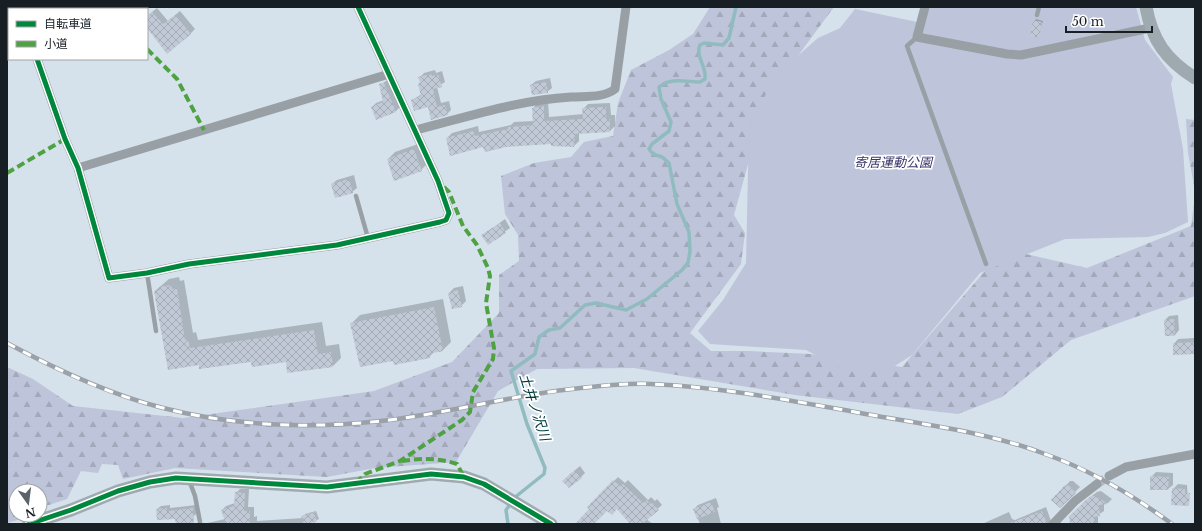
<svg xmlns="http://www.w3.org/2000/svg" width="1202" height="531" viewBox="0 0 1202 531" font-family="'Libre Baskerville','Noto Sans JP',serif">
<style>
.forest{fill:url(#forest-firs)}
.park{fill:#bec4da}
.shadow{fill:#0003}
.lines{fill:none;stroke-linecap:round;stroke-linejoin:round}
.stream{stroke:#90bcc0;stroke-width:3.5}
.building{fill:url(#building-cross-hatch)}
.street-tunnel{stroke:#afbac3;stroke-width:9;stroke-dasharray:9 4.5;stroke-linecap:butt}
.lane{stroke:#98a0a5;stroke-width:4.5}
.street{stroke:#98a0a5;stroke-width:9}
.secondary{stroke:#9faab0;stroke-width:13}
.rail-casing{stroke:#9aa1a8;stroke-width:4.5}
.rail{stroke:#fff;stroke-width:3;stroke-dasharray:9;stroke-linecap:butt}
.quiet{stroke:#4ea242;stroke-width:4;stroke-dasharray:8 4;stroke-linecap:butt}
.cycleway-casing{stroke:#fff;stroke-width:8}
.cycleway{stroke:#00873e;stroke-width:5}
.labels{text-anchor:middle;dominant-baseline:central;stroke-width:3.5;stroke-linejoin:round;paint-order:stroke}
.park-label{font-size:13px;font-style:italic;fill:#39356a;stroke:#fff}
.water-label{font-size:14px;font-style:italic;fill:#003a3c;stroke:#fff}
</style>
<defs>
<pattern id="forest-firs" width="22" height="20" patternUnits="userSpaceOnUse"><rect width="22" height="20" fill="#bec4da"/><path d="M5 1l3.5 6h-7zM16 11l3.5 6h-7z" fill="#a3a8bb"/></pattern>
<pattern id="building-cross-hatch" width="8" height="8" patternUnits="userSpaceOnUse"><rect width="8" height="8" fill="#c0c9d5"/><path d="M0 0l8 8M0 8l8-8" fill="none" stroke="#a4acb7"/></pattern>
</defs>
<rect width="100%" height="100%" fill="#d5e1eb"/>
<path class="forest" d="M710,7H834L766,99L734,215L745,233L741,264L690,333L711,351H749L811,354L902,367L1004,249L1087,268L1191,226L1195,197V296L1071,340L1002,397L958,414L795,395L634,368L537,369L498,391L456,462L375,468L327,477L175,468L123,479L118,465L102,464L98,473L81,471L67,499L49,505H40V491H16V515H22L18,520L7,523V367L33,379L73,406L183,418L374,391L452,362L499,313V275L519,261L518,235L505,214L501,176L534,163L571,157L584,142L613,136L618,103L631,70L669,50L693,34Z
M1186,119L1195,120V191L1188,153Z"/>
<path class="park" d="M927,7H1136L1145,40L1173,77L1171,84L1183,149L1188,222L1165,233L1148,237L1065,239L980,273L912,355L887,371L843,369L806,350L710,344L698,331L723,300L746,263L749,128L775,76L818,38L840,28L855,9L922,23Z"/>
<path class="shadow" d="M22,7H51L49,9H24Z
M157,8L168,21L180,11L195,29L190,34L147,27V16Z
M1036,19L1043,21L1038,37L1034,21Z
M435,70L436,73L442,71L445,82L437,87L441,103L449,101L451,110L447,114L412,100L422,94L420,77L424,73Z
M550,78L552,88L547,92L531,85L536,81Z
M389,79L400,107L396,111L377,119L372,107L376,103L384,100L380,85Z
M548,102L549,117L584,114L583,109L588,104L610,103L611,115H615V126L610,131L579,132V141L574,146L552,143L484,146L447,138L452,133L478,126L479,132L511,125L514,122L534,121L533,108L538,103Z
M421,143L428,163L421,170L388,159L395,152Z
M354,175L357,188L352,192L332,184L337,180Z
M505,219L510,228L488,243L483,235Z
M179,277L180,281L184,280L193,333L196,332L198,340L322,322L326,346L339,344L341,358L333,366L286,361H252L200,364L155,291L169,279Z
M463,286L466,301L461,306L449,293L454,288Z
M443,299L451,342L442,351L434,352L429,357L394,360L352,323L360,315Z
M1178,315L1179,330L1175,335L1165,320L1169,316Z
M1195,338V353L1174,344L1178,339Z
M580,466L585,473L581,477L568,476Z
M1156,472L1173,473V485L1168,489L1151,477Z
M618,477L625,483L628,480L648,500L651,497L655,501L657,499L662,505L646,519L653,524H631L618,508L607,509L593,524H580L590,509L588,507Z
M1070,481H1073L1080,487L1060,507L1053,500Z
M1178,484L1187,485L1188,500L1173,489Z
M240,489H249L248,507H254V517L257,516V521L303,518L305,514L316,511L319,519L307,524H203L225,519L222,510L226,506L235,503L236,493Z
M1101,491L1112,499L1108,503H1104V511L1098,515V524H1070V517L1085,501L1097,492Z
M716,498L719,507L717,508L721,524H700L694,509L698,505Z
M170,505V508L196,505L197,513L193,517L157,509L161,506Z
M1046,507L1051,521L1048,524H982L1009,512L1012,519L1015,520Z"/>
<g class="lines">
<path class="stream" d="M514,498L544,474L545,468L527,424L511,371L535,354L539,337L549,330L560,328L585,305L596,303L626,310L647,299L682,270L688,263L690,251L689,232L677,204L669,163L662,157L653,154L649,149L652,144L669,131L671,122L661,99L659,87C671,77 686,82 700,82L705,79C707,67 695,56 700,45L704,43L723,45L729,38L736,7
M508,524L506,510L511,503"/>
</g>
<path class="building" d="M152,12L163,24L175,15L191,34L167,54L147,28V16Z
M1033,20L1042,22L1039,38L1030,36Z
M431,74L432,76L438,74L442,87L433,89L437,107L445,105L448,115L431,120L428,107L414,111L411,100L421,96L418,84L420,83L418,77Z
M546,82L548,93L532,95L530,85Z
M384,83L396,112L376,120L371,107L383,102L379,84Z
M544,106V121L583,119L582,108L606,107V119H610V132L575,134L574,147L551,146V144L506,147L485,152L483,147L450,156L446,138L473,131L475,136L508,129V127L533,125L532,108Z
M414,149L422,171L394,181L387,159Z
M349,179L353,193L335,198L331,184Z
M500,223L506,233L488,245L481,235Z
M171,285L172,289L177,288L185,340L188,339L190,348L314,330L318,354L331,352L333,367L287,373L286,362L252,367L251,362L199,369V365L168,370L154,291L160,290L159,287Z
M458,290L462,307L452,309L448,293Z
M434,307L443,351L429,354L430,358L394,365L393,361L360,367L350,323Z
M1174,319L1175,336H1165L1164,320Z
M1195,342V354L1173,355V343Z
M575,470L582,478L569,488L562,481Z
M1150,476L1169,477L1168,490H1150Z
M613,480L620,486L623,484L643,503L647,500L650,504L652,503L659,510L642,524H630L617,509L612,515L607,511L594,524H575L589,509L587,507Z
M1065,485L1067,486L1068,485L1076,493L1060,508L1051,500Z
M1172,488L1185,489V493H1190L1189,506L1171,505Z
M235,492L245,493L244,511H250V524H226L221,510L234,506Z
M1091,496H1096L1108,504L1099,505L1100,516L1094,517V524H1070L1069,516Z
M711,502L715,512L697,519L693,509Z
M167,508V511L193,508L194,524H176L175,519L157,520L156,509Z
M1042,511L1047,524H1010V523Z
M314,512L317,522L304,524L301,516Z"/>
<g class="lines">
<path class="street-tunnel" d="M1097,484L1109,476"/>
<path class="lane" d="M1037,15L1039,7
M917,37L907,46L986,264
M356,196L368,238
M147,273L156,331
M189,480L195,496L200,522"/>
<path class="street" d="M10,7L11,9
M925,7L917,37L1007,54L1021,55L1150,28
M37,59L65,139L78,168L109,278L147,273L189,264L337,245L440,222L446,220L449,213L438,181L358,7
M416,130C467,117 518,100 571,97C587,96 603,98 615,89L626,7
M78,168L389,74
M1109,476L1126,467L1195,454
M1053,524L1075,501L1097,484"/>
<path class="secondary" d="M1146,7C1152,40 1166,60 1195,78
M29,524L71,510L118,491L150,482L176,478L327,487L431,474L464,477L484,484L551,524"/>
<defs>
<path id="rail" d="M7,343C57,370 108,394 163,408C233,426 310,429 381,421C445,414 508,396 572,389C598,386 625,383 651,384C720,387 788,400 855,412C918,424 985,431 1045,454C1090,470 1133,495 1172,524"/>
</defs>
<use href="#rail" class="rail-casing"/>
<use href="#rail" class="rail"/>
<path class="quiet" d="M78,7L81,9
M116,7L117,9
M109,9L110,7
M123,9L125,7
M147,49L177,79L204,130
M7,173L65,139
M402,461C421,458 439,458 457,464L464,477
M356,483L365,474L400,461L462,420L470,412L473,392L493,359L494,348L486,303L490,276L488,268L477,245L463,226L449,192L441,184"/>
<defs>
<path id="cycleway" d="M37,59L65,139L78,168L109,278L147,273L189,264L337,245L440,222L446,220L449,213L438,181L358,7
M29,524L71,510L118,491L150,482L176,478L327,487L431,474L464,477L484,484L551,524"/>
</defs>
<use href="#cycleway" class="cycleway-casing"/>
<use href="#cycleway" class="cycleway"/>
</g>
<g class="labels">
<g class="park-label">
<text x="893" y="162">寄居運動公園</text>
</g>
<g class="water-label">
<text transform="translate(535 407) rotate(72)">土井ノ沢川</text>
</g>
</g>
<rect width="1202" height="531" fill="none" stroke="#171f25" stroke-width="16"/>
<rect x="8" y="8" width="140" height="52" fill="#ffffff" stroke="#a2a5a8"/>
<rect x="16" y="21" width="20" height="6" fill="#00873e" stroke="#a2a5a8"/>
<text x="44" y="28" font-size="12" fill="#171f25">自転車道</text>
<rect x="16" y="41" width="20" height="6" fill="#4ea242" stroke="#a2a5a8"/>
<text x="44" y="48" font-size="12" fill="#171f25">小道</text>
<g transform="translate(28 503) rotate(166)"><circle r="19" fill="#ffffff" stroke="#a2a5a8"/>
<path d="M0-3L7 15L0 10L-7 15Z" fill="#5a636a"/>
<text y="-6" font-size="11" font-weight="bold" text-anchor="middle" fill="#171f25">N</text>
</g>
<path d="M1066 26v6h86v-6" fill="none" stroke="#171f25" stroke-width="2"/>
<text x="1072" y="26" font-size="12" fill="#171f25" stroke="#ffffff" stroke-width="3" paint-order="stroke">50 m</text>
</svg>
